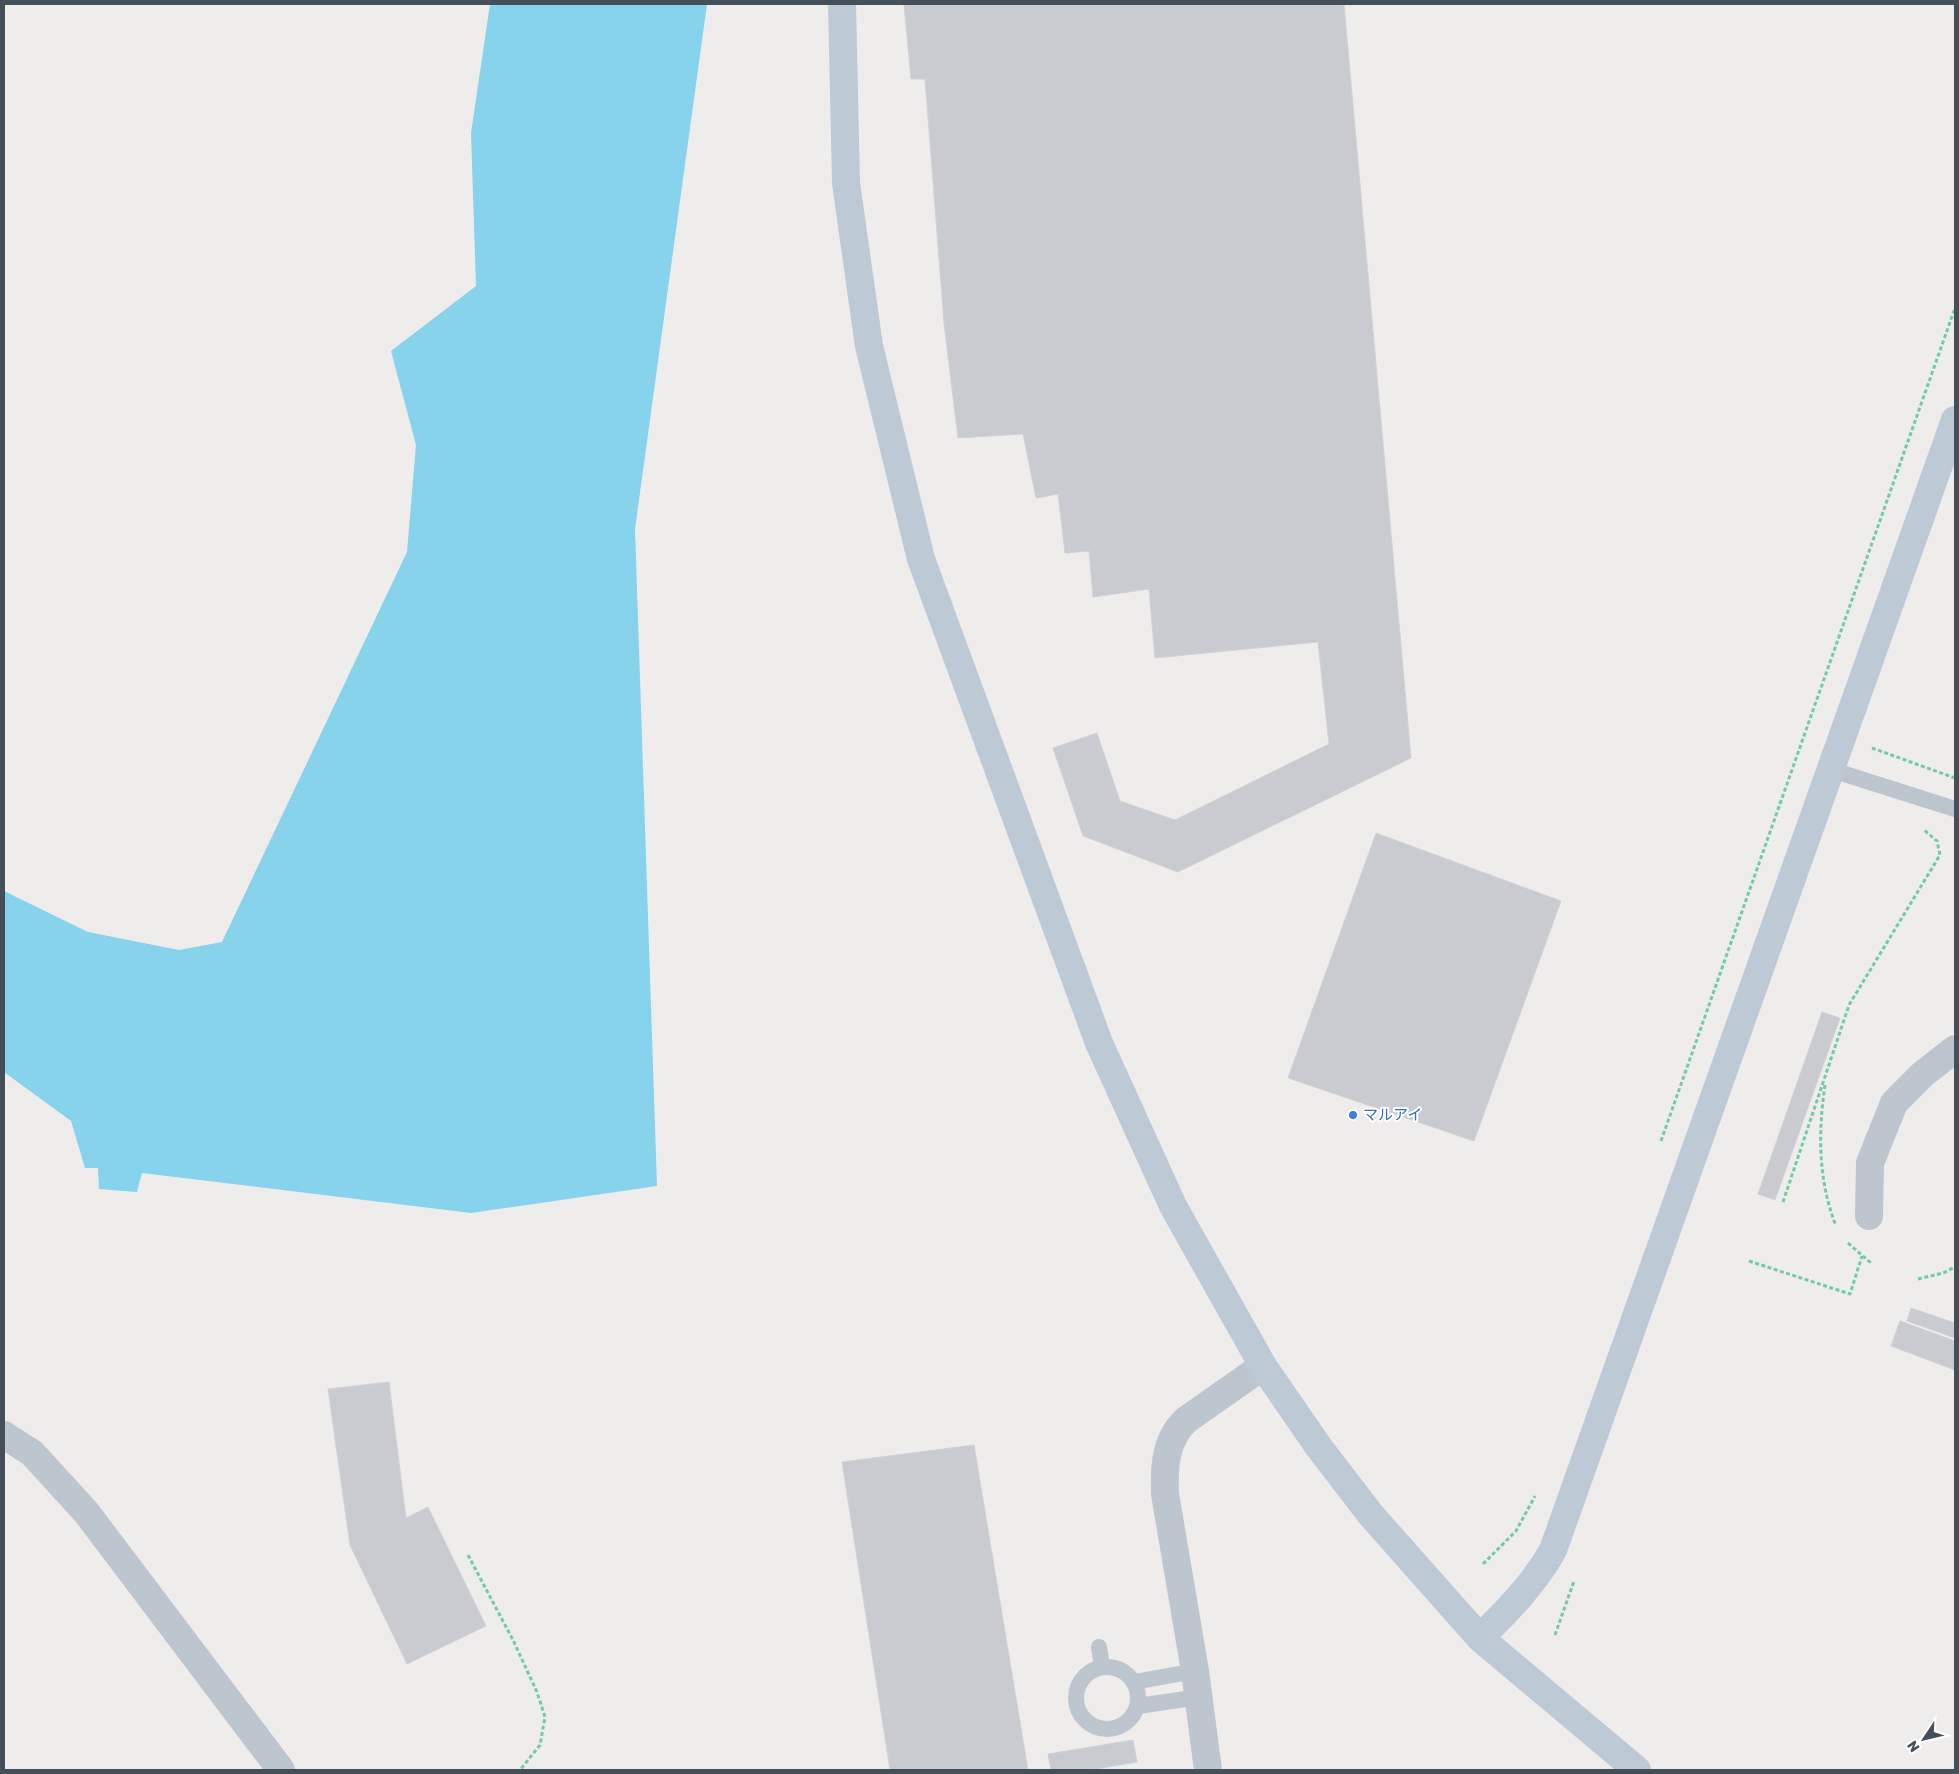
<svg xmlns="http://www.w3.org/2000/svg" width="1959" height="1774" viewBox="0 0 1959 1774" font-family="Rubik,'Noto Sans JP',sans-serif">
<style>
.water{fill:#86d3eb}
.building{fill:#c9cbd1;stroke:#d0d2d8}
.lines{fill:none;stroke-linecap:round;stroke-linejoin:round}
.path{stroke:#72cca2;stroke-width:3;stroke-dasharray:4 2.5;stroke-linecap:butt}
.lane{stroke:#bdc6cf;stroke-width:16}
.street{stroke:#bdc6cf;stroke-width:28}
.secondary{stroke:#bec9d6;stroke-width:28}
.shop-dot{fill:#3f7fe0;stroke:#fff;stroke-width:2}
.labels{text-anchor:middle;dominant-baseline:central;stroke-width:4;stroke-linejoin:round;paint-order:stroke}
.shop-label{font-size:15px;fill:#366cbe;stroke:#fff;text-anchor:start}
</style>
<rect width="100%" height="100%" fill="#efecec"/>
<path class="water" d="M490,4H707L635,529L657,1186L471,1213L142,1173L137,1192L99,1189L98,1168H85L71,1121L4,1072V891L88,932L179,950L222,942L407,552L416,445L391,351L476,286L471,133Z"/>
<path class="building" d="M904,4H1344L1411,758L1178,872L1083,836L1053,748L1097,733L1120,801L1175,820L1329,744L1318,642L1155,658L1149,589L1093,597L1089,551L1065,553L1058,494L1036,498L1023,434L958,438L944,323L925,79H911Z
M1376,833L1561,901L1474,1141L1288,1078Z
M1822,1012L1840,1018L1775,1200L1758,1194Z
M1911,1308L1955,1323V1338L1907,1321Z
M1900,1321L1955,1341V1370L1891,1346Z
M389,1382L406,1518L428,1507L486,1626L407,1664L350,1545L328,1389Z
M974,1445L1028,1770H890L842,1462Z
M1133,1740L1137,1762L1090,1770H1051L1048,1754Z"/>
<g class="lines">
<path class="path" d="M1872,748L1955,778
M1825,1085C1818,1133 1818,1180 1836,1226
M1661,1141L1955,308
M1783,1202L1849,1005L1940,855L1937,841L1924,830
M1848,1243L1871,1263
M1749,1261L1850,1294L1862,1256
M1918,1279L1943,1273L1955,1267
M468,1555L513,1640L537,1692L545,1717L540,1745L520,1770
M1483,1564L1516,1531L1535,1496
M1555,1635L1574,1581"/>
<path class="lane" d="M1832,770L1955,809
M1099,1647L1102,1667
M1076 1698a31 31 0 1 1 62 0a31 31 0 1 1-62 0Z
M1134,1682L1195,1671
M1138,1706L1199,1697"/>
<path class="street" d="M1869,1216L1870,1163L1894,1103L1923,1074L1955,1049
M4,1435L32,1453L86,1512L281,1770
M1208,1770L1195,1671L1165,1494C1164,1467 1165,1440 1186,1420L1263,1366"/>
<path class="secondary" d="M842,4L846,183L869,346L921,559L1099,1043L1173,1206L1263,1366L1318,1446L1371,1515L1480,1638L1637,1770
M1480,1638C1508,1610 1534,1584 1553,1550L1955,420"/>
</g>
<circle class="shop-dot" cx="1353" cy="1115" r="5"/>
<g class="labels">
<g class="shop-label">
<text x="1363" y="1115">マルアイ</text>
</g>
</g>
<rect width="1959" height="1774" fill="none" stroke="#454f5a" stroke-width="10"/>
<g transform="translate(1924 1739) rotate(235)" stroke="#ffffff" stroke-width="4" paint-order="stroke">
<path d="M0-4L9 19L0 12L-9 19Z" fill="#454f5a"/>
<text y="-8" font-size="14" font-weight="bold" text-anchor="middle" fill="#454f5a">N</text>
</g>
</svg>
